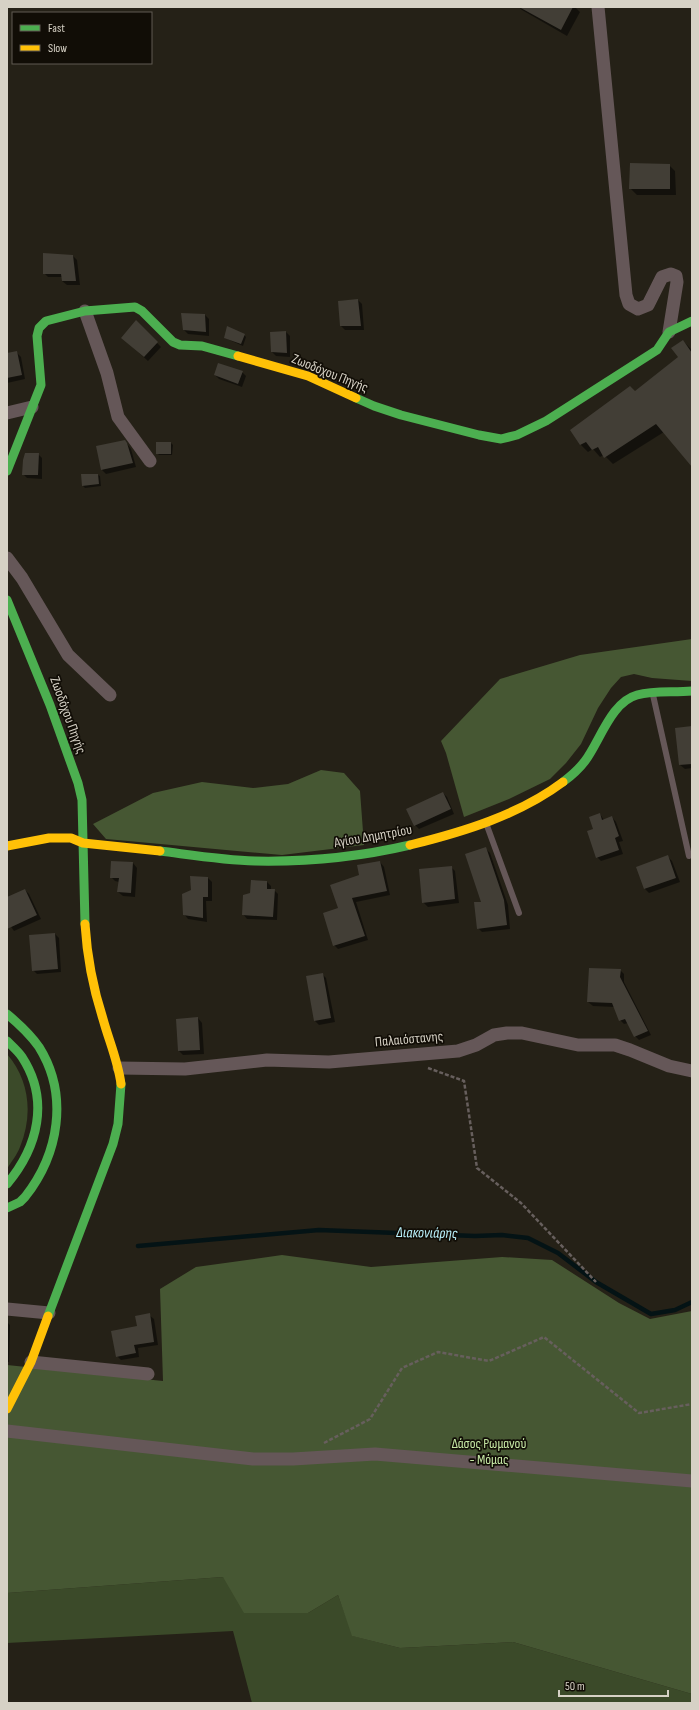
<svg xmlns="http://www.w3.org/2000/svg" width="699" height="1710" viewBox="0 0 699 1710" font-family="'Sofia Sans Condensed',sans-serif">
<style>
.green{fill:#3b4a29}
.forest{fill:#465733}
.shadow{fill:#0007}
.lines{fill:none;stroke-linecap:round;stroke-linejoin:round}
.stream{stroke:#041315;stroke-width:4.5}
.building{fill:#423e36}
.path{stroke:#675f5d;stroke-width:2.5;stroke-dasharray:4 2;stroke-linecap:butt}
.lane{stroke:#655758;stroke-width:6}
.street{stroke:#655758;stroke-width:13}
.fast{stroke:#4caf50;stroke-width:9}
.slow{stroke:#ffc107;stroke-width:9}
.labels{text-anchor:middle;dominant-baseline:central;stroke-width:3.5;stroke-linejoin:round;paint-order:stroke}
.street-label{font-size:14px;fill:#d6d1c5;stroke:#110d06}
.park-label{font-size:14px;fill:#c6e8a5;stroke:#110d06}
.water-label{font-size:15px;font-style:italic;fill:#b9f0fa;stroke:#110d06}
</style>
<rect width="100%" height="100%" fill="#252117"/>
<path class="green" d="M7,1054C30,1081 33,1115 20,1147C17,1155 11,1162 7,1169Z
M223,1577L308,1613L338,1595L353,1636L400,1648L513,1642L692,1694V1703H252L233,1631L7,1643V1593Z"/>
<path class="forest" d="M692,639V681L652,678L634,674L621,677L611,688L598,708L581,744L566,763L550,779L509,799L464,817L446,753L441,741L500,679L580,655Z
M321,770L344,773L360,791L364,845L282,855L106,839L93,824L153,793L202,782L253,788L288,784Z
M282,1255L371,1267L502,1257L552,1260L619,1303L650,1319L692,1311V1694L513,1642L400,1648L352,1636L338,1595L308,1613H244L223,1577L7,1593V1365L163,1381L160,1289L196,1267Z"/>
<path class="shadow" d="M519,7H575L580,12L567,36L522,10Z
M669,165L675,171L676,195H637L630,188Z
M73,256L77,260L80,285H67L62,281V277H48L44,273Z
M358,300L362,304L364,330H345L341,326L340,301Z
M205,315L209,319V336L188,334L184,330Z
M136,321L161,347L148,361L127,342Z
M286,332L290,336V357L276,356L272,352Z
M244,335L246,337L243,346L225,338Z
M683,341L692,350V465L664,432L613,464L604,455L600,457L593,449L588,452L581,445L571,430L635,392L679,357Z
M17,353L21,357L25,379L7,383V354Z
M242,372L246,376L242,387L219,379L215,375Z
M125,441L131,449L136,467L106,474L102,470Z
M171,443L173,445L172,455H159L157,453Z
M38,454L42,458V479L27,478L23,474Z
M82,475H98L100,476L101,486L85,488L83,486Z
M692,727V768L685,769L680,765L676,729Z
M443,793L447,797L454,814L419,829L415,825Z
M600,814L604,820L612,817L616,822L623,841L619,842L623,854L601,861L597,857L594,830Z
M486,849L490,853L508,905L510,929L482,932L478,928L483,902Z
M668,857L672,861L680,882L649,893L645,889L638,868Z
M380,862L384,867L390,895L356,902L368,940L338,949L334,945L339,908L361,876Z
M133,863L137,868L135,897L123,896L118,892L119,882L115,881L111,877Z
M451,867L455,871L459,903L428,907L423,902Z
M192,877L208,878L212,882V901H206L207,922L188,919L184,914L192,890Z
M267,882L271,886V890H274L278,894L277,920L247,919L243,914L251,893Z
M25,890L29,894L41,919L14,931L7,921V898Z
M55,934L59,938L61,972L37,974L33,970Z
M620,970L624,974V982L651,1035L639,1040L635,1036L628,1023L624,1024L620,1020L614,1007L593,1006L588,1002Z
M322,974L326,978L335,1022L319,1025L315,1021Z
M198,1018L202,1023L204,1054L183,1055L179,1051Z
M149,1315L154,1319L158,1345L138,1348L139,1357L121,1360L117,1356L138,1327Z
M7,1322L10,1325L9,1362H7Z"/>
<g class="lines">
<path class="stream" d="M138,1246L319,1230L475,1236L502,1235L528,1238L558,1253L596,1282L651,1314L675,1310L692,1302"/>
</g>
<path class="building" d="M519,7H573L561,30Z
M630,163L670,164V189H629Z
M43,253L73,255L76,281H62L61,274H43Z
M358,299L361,326H340L338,301Z
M181,313L205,314L206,332L183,330Z
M136,320L158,342L144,357L121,338Z
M227,326L245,334L241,344L224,338Z
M286,331L287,353L271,352L270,332Z
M683,340L692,353V467L656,424L604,458L598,447L592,450L586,442L580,445L570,430L630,386L635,391L678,357L671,348Z
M17,351L22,375L7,378V353Z
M218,363L243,371L238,384L214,375Z
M125,440L127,443L133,463L101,470L96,446Z
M156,442H171V454H156Z
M25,453H39L38,475H22L23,460Z
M81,474H98L99,484L82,486Z
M692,726V764L679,765L675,728Z
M443,792L451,809L414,826L406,809Z
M600,813L602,820L612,816L619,836L615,838L619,850L596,858L587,831L593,829L589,817Z
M486,847L504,900L507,925L477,929L474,902H481L465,854Z
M668,855L676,878L644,889L636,867Z
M111,861L133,862L131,893L117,892L119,878H110Z
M380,861L387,891L352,898L365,936L333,946L323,913L338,908L330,885L359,875L357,865Z
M452,866L455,899L422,903L419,869Z
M190,876L208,877V897H203V918L183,915L182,894L191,890Z
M251,880L267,881V889H275L273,917L242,915L243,895L250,893Z
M25,889L37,915L7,929V897Z
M55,933L58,969L32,971L29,935Z
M589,968L621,969L620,977L648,1031L634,1037L625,1019L619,1021L612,1003L587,1002Z
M323,973L331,1018L314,1021L306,976Z
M198,1017L200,1050L178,1051L176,1019Z
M150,1313L154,1342L134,1345L136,1353L116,1357L111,1331L137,1326L135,1316Z"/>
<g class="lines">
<path class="path" d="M428,1068L464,1081L477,1168L521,1203L596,1282
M324,1443L370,1419L402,1368L438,1352L489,1361L544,1337L639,1413L692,1404"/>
<path class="lane" d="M653,695L689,856
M486,823L519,913"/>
<path class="street" d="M598,7L626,295L629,304L638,309L648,305L662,277L671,274L676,276L677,282L669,332
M85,311L107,373L118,417L150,461
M7,413L32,407
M7,558L22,578L68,655L110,695
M119,1068L185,1069L267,1060L329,1062L458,1051L476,1045L494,1035L507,1033H522L578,1045H615L630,1050L669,1066L692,1071
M7,1309L49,1313
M31,1362L148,1374
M7,1431L253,1459H293L375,1454L692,1481"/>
<path class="fast" d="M356,398L374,406L401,415L479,435L501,439L517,435L546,421L657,350L669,332L692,321
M7,471L41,385L37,336L39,328L46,321L85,311L135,307L142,311L173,342L180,345L202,346L238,356
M7,600L50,705L78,783L82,800L85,924
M563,782C571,776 579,769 585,761C600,741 611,702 637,695C655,690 674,693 692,691
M160,851C192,855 223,860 255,861C306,862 359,857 410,845
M7,1014C19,1024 30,1034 39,1047C69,1095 59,1154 25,1197L20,1202L7,1208
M7,1041C12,1046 18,1051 22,1057C50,1100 38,1147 7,1184
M48,1316L113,1144L118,1124L121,1084"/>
<path class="slow" d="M238,356L308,376L356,398
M410,845C463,832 519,815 563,782
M7,846L49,838H71L83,843L160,851
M85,924C87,956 93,988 103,1019C109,1041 118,1061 121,1084
M7,1409L31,1362L48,1316"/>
</g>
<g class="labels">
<g class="street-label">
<text transform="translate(330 373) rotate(22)">Ζωοδόχου Πηγής</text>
<text transform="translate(68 715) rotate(70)">Ζωοδόχου Πηγής</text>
<text transform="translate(373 836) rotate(-10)">Αγίου Δημητρίου</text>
<text transform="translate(409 1039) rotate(-5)">Παλαιόστανης</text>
</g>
<g class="park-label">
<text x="489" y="1443">Δάσος Ρωμανού<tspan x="489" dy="16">- Μόμας</tspan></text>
</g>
<g class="water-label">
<text transform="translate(427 1233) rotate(1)">Διακονιάρης</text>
</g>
</g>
<rect width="699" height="1710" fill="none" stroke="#d6d1c5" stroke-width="16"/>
<rect x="12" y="12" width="140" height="52" fill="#110d06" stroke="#605b52"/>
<rect x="20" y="25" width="20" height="6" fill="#4caf50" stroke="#605b52"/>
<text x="48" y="32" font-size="12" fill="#d6d1c5">Fast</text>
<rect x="20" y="45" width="20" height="6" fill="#ffc107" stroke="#605b52"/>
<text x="48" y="52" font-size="12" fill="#d6d1c5">Slow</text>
<path d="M559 1690v6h109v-6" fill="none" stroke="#d6d1c5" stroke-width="2"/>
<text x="565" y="1690" font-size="12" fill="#d6d1c5" stroke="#110d06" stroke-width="3" paint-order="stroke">50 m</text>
</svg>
